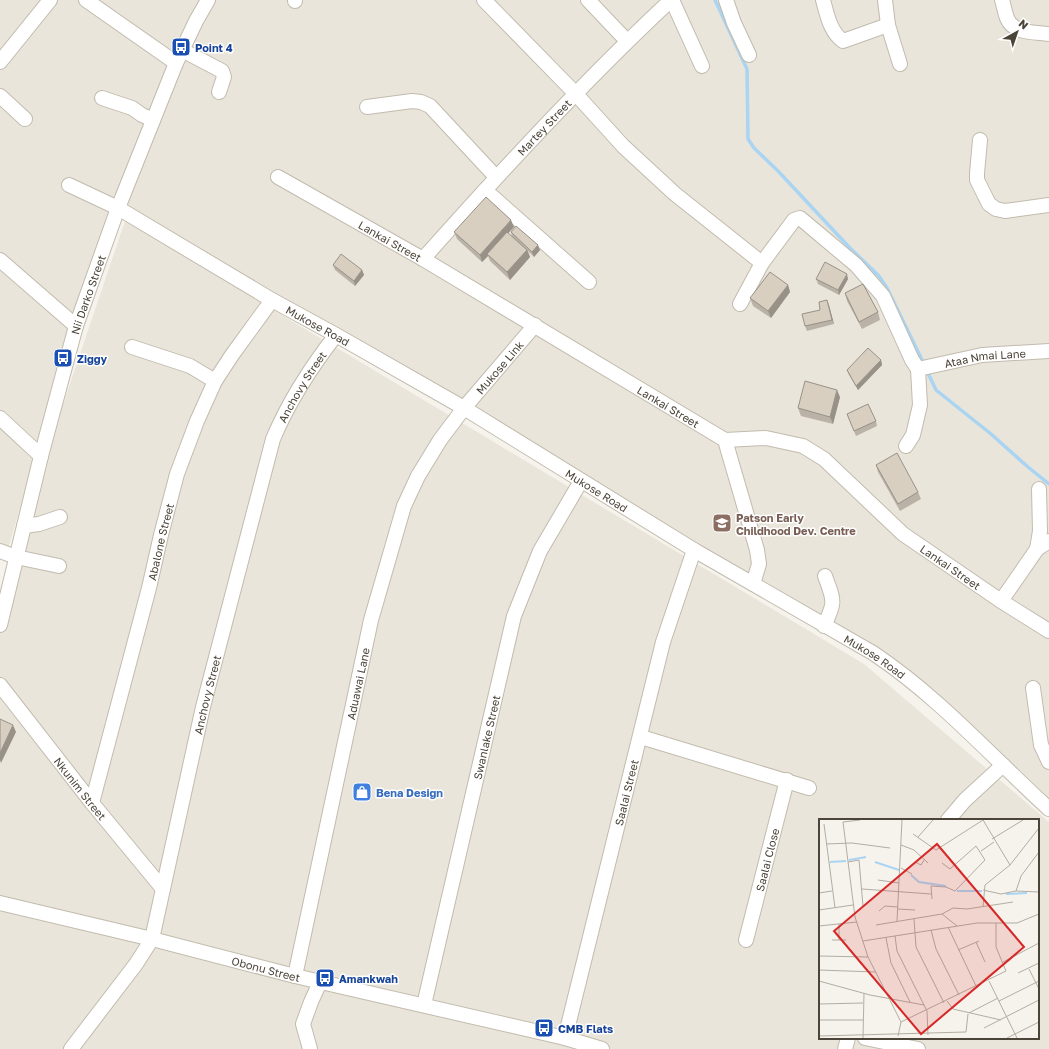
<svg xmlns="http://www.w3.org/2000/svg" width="1049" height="1049" viewBox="0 0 1049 1049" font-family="'Golos Text',sans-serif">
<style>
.residential{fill:#eae5da;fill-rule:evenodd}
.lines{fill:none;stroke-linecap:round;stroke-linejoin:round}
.stream{stroke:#a9d4f2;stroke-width:3.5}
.minor-casing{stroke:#c2bbae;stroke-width:16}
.minor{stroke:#fff;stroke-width:14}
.wall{fill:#bab2a6}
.shaded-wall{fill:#979187}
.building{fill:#d8cfc1;stroke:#979187}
.labels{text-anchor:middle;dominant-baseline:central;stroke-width:3;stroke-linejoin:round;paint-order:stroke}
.transit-label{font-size:11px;font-weight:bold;fill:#164399;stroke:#fff;text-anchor:start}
.street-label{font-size:11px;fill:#4b4439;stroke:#fff}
.education-label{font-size:11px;font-weight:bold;fill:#785e54;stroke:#fff;text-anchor:start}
.shop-label{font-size:11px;font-weight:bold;fill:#366cbe;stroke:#fff;text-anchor:start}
.inset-river{fill:none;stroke:#a9d4f2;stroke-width:2}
.inset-road{fill:none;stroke:#b2ada4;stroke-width:1}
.view{fill:#d62828;fill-opacity:0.15;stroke:#d62828;stroke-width:2}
.inset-edge{fill:none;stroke:#4b4439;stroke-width:2}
</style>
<rect width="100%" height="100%" fill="#f6f3ec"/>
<path class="residential" d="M0,0H1049V802L891,661L111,201L8,549L0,546Z
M125,221L864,664L1049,822V1049H0V591ZM820,820H1038V1038H820Z"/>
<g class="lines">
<path class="stream" d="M715,0L747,69L748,139L754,148L778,171L849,247L879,276L887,288L924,364
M927,371L936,390L991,434L1028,467L1049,484"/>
<defs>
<g id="minor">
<path d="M86,0L176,63"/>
<path d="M484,0L575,93L623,146L675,194L762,263"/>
<path d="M588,0L627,41"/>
<path d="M672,0L702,66"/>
<path d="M726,0L734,23L749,55"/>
<path d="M823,0C827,14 830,32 843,41L888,25"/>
<path d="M885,0L888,25L900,64"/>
<path d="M1002,0C1004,6 1005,13 1007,18C1013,34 1035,32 1049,34"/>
<path d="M295,1V0"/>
<path d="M182,50L222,71L224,77L219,92"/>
<path d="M0,62L50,0"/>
<path d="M0,96L25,119"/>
<path d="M102,98L132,108L142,115L153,120"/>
<path d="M367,107L412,101L421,102L430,106L496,177"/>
<path d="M980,140L977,173V180L989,204L996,209L1005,211L1049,205"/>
<path id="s1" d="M278,177L423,259L725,440L766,438L803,446L824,459L903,534L1001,601L1049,631"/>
<path id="s2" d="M69,185L118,208L272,300L336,335L464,408L694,550L873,653C939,697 991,756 1049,809"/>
<path d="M485,190L589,282"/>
<path id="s3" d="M423,259C502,170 583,82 671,0"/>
<path d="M0,260L76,326"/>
<path id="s4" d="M740,304L762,263L794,220L800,218L856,265L883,296L912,360L918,369L982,355L1049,351"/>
<path d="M132,347L190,366L215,381"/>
<path d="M0,418L41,456"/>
<path d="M725,440L757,550L759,564L753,584"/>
<path d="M906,446L913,435L920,405L918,369"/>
<path d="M24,526L39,524L60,517"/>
<path d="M1037,549L1040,531L1039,489"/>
<path d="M0,551L16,557L59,566"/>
<path d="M1001,601L1037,549L1049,541"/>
<path id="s5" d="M0,625L41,456L76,326L118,208L176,63L196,21L208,0"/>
<path d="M824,626C836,601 834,601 825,576"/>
<path id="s6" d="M0,685L92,803L163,889"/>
<path d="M1033,688L1041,745L1049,762"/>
<path d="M641,737L809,788"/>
<path id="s7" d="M92,803L149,588L161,535L177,474L197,421L215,381L232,355L272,300"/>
<path d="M948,820L965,800L1003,765"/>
<path id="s8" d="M0,903L152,939L295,976L565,1038L602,1049"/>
<path id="s9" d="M746,940L787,780"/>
<path id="s10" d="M295,976L371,620L404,506L418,476L440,440L464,408L535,325"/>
<path id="s11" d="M424,1005L514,616L540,551L581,481"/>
<path id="s12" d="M565,1038L663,642L694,550"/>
<path d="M865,1038L918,1049"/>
<path id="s13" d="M71,1049L136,964L152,939L203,707L273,439C289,401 311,367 336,335"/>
<path d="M310,1049L303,1024L311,1002L320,982"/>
<path d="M845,1049L848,1038"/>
</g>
</defs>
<use href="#minor" class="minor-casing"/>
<use href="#minor" class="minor"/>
</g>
<path class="wall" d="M514,227L508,233L512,237L511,232L540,250L534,257L528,251L530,257L510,280L490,261L488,256L482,262L457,239L454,232Z
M333,265L362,270L364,275L355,286L335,270Z
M816,279H848L839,295L818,284Z
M788,285L790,292L771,318L753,306L750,298Z
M845,293L878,312L880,320L862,329L847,301Z
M827,300L834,324L807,331L805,326L820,310Z
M881,360L882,365L858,390L849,375L847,370Z
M840,397L833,424L801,416L798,408Z
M847,414L876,421L877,426L856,436Z
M876,465L918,492L921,499L900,511L878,472Z"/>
<path class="shaded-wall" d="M511,220L514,227L488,255L487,254L488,256L482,262L480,255Z
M538,245L540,250L534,257L532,252Z
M527,250L530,257L510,280L507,272Z
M362,270L364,275L355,286L354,281Z
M847,274L848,279L839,295L838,290Z
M788,285L790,292L771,318L768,311Z
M827,300L829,305L834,324L832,320Z
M881,360L882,365L858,390L856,386Z
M837,390L840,397L833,424L830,417Z
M13,725L16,732L1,763L0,760V753Z"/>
<path class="building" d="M486,197L511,220L480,255L454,232Z
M516,226L538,245L532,252L511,232Z
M507,232L527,250L507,272L487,254Z
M341,254L362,270L354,281L333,265Z
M825,262L847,274L838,290L816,279Z
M770,272L788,285L768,311L750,298Z
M863,284L878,312L859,322L845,293Z
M827,300L832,320L805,326L802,314L820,310L819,302Z
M868,348L881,360L856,386L847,370Z
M805,381L837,390L830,417L798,408Z
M868,404L876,421L854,431L847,414Z
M897,453L918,492L898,504L876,465Z
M0,719L13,725L0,753Z"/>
<defs>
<symbol id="bus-square" viewBox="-11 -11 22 22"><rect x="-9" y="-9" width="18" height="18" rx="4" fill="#1a4fb4" stroke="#fff"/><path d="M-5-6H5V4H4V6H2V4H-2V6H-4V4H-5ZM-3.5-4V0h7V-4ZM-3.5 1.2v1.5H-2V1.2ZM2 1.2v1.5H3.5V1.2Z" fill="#fff"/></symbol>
<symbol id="school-square" viewBox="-11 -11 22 22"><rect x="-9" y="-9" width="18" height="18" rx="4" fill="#8d6e63" stroke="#fff"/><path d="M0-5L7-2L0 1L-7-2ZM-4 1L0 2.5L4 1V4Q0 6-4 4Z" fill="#fff"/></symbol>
<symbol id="shop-square" viewBox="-11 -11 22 22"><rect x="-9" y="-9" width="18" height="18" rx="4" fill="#3f7fe0" stroke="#fff"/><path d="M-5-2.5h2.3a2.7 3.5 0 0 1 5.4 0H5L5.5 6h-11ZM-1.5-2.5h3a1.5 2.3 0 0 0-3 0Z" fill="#fff"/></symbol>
</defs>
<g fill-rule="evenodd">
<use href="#bus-square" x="170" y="36" width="22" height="22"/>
<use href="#bus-square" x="52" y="347" width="22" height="22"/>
<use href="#school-square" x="711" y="512" width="22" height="22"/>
<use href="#shop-square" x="351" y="781" width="22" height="22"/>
<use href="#bus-square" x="314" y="967" width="22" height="22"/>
<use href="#bus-square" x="533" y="1017" width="22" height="22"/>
</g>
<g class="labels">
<g class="transit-label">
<text x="195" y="47">Point 4</text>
<text x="77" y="358">Ziggy</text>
<text x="339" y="978">Amankwah</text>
<text x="558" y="1028">CMB Flats</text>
</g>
<g class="street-label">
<text stroke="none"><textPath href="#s3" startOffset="179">Martey Street</textPath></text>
<text stroke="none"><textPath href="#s1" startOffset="129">Lankai Street</textPath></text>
<text stroke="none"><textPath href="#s5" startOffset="342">Nii Darko Street</textPath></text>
<text stroke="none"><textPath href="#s2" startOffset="286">Mukose Road</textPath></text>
<text stroke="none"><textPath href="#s4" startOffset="370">Ataa Nmai Lane</textPath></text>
<text stroke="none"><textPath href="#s10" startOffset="652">Mukose Link</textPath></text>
<text stroke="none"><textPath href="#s13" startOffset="711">Anchovy Street</textPath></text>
<text stroke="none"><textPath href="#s1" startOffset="453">Lankai Street</textPath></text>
<text stroke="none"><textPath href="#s2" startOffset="610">Mukose Road</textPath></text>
<text stroke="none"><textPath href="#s7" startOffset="270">Abalone Street</textPath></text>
<text stroke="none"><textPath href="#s1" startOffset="789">Lankai Street</textPath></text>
<text stroke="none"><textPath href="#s2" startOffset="934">Mukose Road</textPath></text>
<text stroke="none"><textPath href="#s10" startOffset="299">Aduawai Lane</textPath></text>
<text stroke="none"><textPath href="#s13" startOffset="387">Anchovy Street</textPath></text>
<text stroke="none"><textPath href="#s11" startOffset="275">Swanlake Street</textPath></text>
<text stroke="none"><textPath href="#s6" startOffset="131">Nkunim Street</textPath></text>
<text stroke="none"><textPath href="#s12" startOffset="253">Saalai Street</textPath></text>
<text stroke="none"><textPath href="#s9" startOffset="83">Saalai Close</textPath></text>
<text stroke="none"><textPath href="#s8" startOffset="274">Obonu Street</textPath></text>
</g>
<g class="education-label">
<text x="736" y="517">Patson Early<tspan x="736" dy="13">Childhood Dev. Centre</tspan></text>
</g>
<g class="shop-label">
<text x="376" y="792">Bena Design</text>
</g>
</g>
<g transform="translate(819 819)">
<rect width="220" height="220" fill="#f6f3ec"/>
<path class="inset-river" d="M30,41L47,38M11,43L27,42M56,43L80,51M92,56L100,63L127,67M138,72H163M187,75L208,74"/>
<path class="inset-road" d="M41,1L24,3L36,98L49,138L82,203M164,1L191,46M5,5L16,89M94,15L117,31L164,1M99,18L114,1M173,20L204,1M7,25L33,24L71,29M82,26L95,31L109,44M162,32L175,23M29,43L40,41L44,87M96,43L102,46L105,41M82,49L93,55M59,61L80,64M43,70L112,75M164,71L182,75L197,72L220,73M197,72L202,57L220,33M0,74L13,72M113,80L112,67L127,68L136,72L166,41L157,27L131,50L123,44M164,88L166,66L191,46L220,9M79,90L96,91M0,91L34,86M60,92L66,87L79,88M123,95L138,107M95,100L97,128L125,184M78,102L83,1M20,105V121M57,106L123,95L134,89L148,90L194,83M0,107L38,103M129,108L157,167M112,111L117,130L140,176M76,117L78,132L108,192L109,216M67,119L72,144L91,183M13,121H27M44,122L158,104H198L220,95M157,123L166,143M139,131L160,122M0,137L49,138M184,143L220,124M210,150L220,170M0,151L57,153M199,154L220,144M0,162L51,176L105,186M170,162L198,219M128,182L134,190L182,201M180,182L220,162M0,185L44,184M150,194L179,179M0,201H44M82,203L187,152L177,128V104M165,209L220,181M0,217L147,213L149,195M79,217L82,203M44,219L45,174M188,219L220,203"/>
<path class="view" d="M118,25L205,128L102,215L15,112Z"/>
<rect width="220" height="220" class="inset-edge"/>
</g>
<g transform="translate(1017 32) rotate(40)" stroke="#ffffff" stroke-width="3" paint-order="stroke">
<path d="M0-3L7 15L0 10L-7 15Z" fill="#4b4439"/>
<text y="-6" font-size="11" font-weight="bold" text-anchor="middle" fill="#4b4439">N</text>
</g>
</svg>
